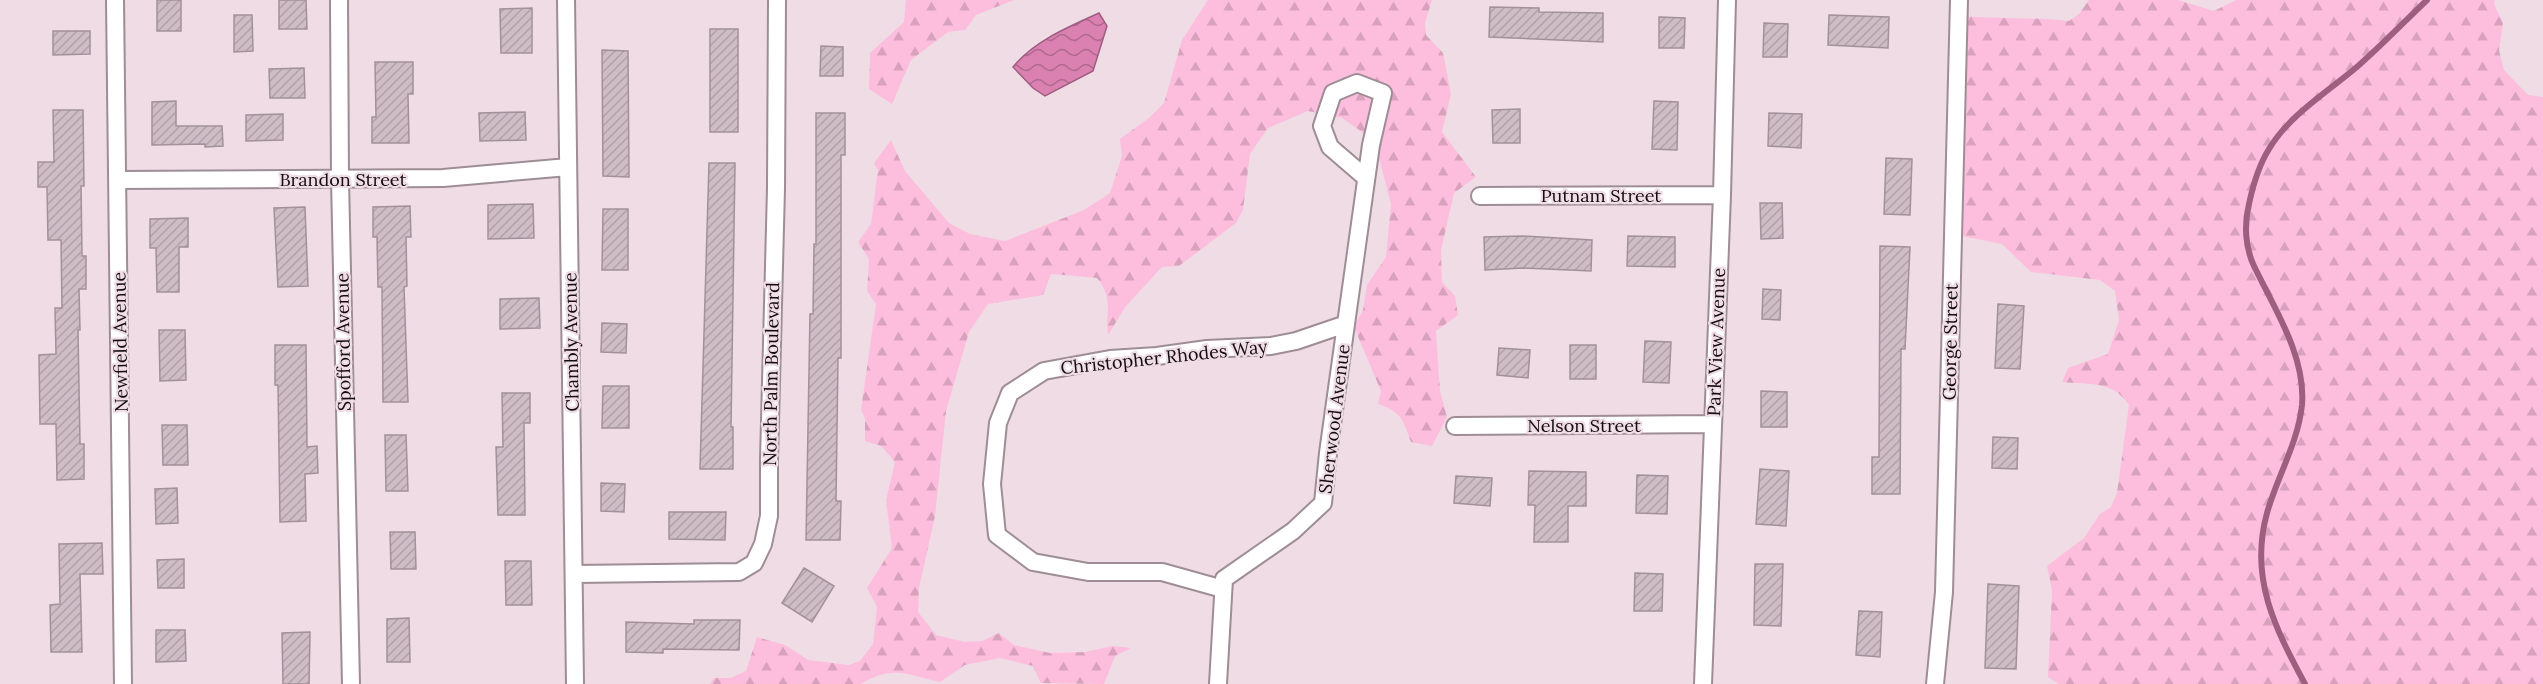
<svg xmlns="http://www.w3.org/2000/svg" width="2543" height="684" viewBox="0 0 2543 684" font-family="Lora,serif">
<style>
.forest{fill:url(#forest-firs)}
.water{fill:url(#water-waves);stroke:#9e5e80;stroke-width:1.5}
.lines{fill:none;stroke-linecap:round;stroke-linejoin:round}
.stream{stroke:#9e5e80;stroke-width:6}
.building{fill:url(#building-hatch);stroke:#a29199;stroke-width:1.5}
.minor-casing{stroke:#9e8d95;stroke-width:20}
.minor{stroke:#fff;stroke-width:16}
.labels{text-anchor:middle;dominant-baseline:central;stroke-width:4.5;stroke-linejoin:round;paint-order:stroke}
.street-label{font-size:18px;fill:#120c0f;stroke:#efdce5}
</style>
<defs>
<pattern id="forest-firs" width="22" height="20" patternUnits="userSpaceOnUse" patternTransform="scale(1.5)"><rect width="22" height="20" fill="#fdbede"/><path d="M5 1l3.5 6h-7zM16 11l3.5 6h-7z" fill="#d8a2bd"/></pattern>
<pattern id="water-waves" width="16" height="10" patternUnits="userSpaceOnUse" patternTransform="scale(1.5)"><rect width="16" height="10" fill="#da81b1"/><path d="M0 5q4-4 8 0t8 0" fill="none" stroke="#af688e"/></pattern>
<pattern id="building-hatch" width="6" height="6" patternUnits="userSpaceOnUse" patternTransform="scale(1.5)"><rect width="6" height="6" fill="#cfbdc6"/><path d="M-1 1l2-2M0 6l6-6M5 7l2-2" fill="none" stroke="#b1a1a9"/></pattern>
</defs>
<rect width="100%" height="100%" fill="#efdce5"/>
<path class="forest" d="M906,0H1014L976,15L965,30L948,32L911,60L892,104L869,89L870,53L904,22Z
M1208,0H1432L1425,23L1426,35L1443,53L1451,94L1442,132L1476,177L1454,193L1441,250L1442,282L1455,296L1458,315L1436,331L1440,391L1447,417L1432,446L1411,442C1403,420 1402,412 1378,404L1381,391L1354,327L1363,310L1367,285L1386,257L1391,204L1379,158L1362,132L1342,118L1308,111L1268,128L1250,154L1243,210L1236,223L1179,266L1162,267L1126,306L1108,335C1105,311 1114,299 1097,278L1051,274L1043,295L988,304L969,332L946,411L935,516L919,588L918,612L936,635L965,642L982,641L999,633L1014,645L1050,653L1085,652L1112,646L1131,648L1115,656L1104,684L1041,683L1033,666L1000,658L965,665L940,682C904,674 895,665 860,684H710L714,678H731L746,671L757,637L785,645L808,660L849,665L860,661L873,644L877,607L867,588L892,548L886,500L895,462L881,446L865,441V418L861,410L876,304L867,291L869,259L858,242L871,224L878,170L874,163L891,140L905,171L949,223L970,234L1005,241L1084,210L1110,193L1122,156L1120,139L1149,118L1164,103L1182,40Z
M2089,0H2178L2214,11L2236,0H2495L2494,4L2503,23L2499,50L2504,70L2528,95L2543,97V684H2059L2048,677L2052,590L2047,566L2084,538L2100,514L2111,507L2117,493L2129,405C2112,380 2090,385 2062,382L2068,368L2108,354L2119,320L2115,291L2100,280L2031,272L2002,244L1951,234L1961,16C1997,19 2032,17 2069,21L2079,14Z"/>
<path class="water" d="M1099,13L1107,26L1093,71L1045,96L1033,88L1013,67C1034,41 1068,27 1099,13Z"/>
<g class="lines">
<path class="stream" d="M2305,684C2275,628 2249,578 2267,513C2277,477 2298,443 2302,405C2306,356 2274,308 2254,266C2245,247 2244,224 2249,204C2253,185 2259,165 2269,149C2289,115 2329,91 2358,66C2382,45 2404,22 2427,0"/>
</g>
<path class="building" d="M157,0H181V31H157Z
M279,0H306L307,29H279Z
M1490,7L1539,8V12L1603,13V42L1489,37Z
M532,8V53H501L500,9Z
M234,15H252L253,51L234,52Z
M1829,15L1889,17L1888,48L1828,45Z
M1659,17L1685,18L1684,48H1659Z
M1764,23L1788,24L1787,57H1763Z
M710,29H738V132H710Z
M53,31H90V54L53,55Z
M821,46L843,47V76H820Z
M602,50L628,51L629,177L603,176Z
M375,62H413V94H408L409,143H372V117H376Z
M304,68L305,98H270L269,69Z
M176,101V126H222L223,146L205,147V144L152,145V102Z
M1654,101L1678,102L1677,150L1652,149Z
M1520,109V143H1493L1492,110Z
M53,110H83L84,186H81L82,256H86V289H79L80,330H78L80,444H84V479L57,480L56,424H40L39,355L56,354L55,308H62L61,240H48L47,187H38V162H54Z
M525,112L526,140L480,141L479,113Z
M816,113H845V155H841V358H838L836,501H841L840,540H806L810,314H813L814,244H816Z
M1769,113L1802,114L1801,148L1768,146Z
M283,114V140L246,141V115Z
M1886,158L1912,159L1910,215L1884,214Z
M709,163H735L731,427H733V469H700Z
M1760,203H1782L1783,238L1761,239Z
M533,204L534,238L488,239V205Z
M410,206L411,237H406L407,286L404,287L408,402H383L382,287H378L377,237H373V207Z
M305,207L308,286L278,287L274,208Z
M603,209H628V270H602Z
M188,218V247H179V292H157L156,248H150V219Z
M1522,236L1592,240L1591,271L1523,268L1485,270L1484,237Z
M1628,236L1675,237V267L1627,266Z
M1880,246L1910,247L1905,349H1901L1900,494H1872V457H1879Z
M1763,289L1781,290L1780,320L1762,319Z
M539,298L540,328L500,329V299Z
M1998,304L2024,306L2020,369L1995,368Z
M602,323L627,324L626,353L601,352Z
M159,330H185L186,380L160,381Z
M1645,341L1671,342L1669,383L1643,382Z
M275,345H306L307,447L317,446L318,473L305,474L306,521L280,522L278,385H275Z
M1570,345H1596V379H1570Z
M1499,348L1530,350L1528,378L1497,375Z
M603,386H629V428H602Z
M1761,391L1787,392V427H1761Z
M502,393H530V423H524L525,515H498L496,447H503Z
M162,425H187L188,465H163Z
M385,435H406L408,491H386Z
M1993,437L2018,438L2017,469L1992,468Z
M1760,469L1789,471L1786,526L1756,524Z
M1529,471L1586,472V506H1568V542H1534L1535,505H1528Z
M1637,475L1668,476L1667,514L1636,513Z
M1456,476L1492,478L1490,506L1454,503Z
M601,483L625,484L624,512L601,511Z
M177,488L178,523L156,524L155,489Z
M669,512H726L725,540L669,539Z
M390,532H415L416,569H391Z
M102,543L103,574H80L82,652H51L50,605L60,604L59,544Z
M184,559V588H158L157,560Z
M505,561H531L532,605H506Z
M1755,564H1783L1781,626L1754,625Z
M804,568L834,586L812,622L782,603Z
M1635,573L1663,574L1662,611H1634Z
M1988,584L2019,586L2016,669L1985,668Z
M1859,611L1882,612L1880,657L1856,655Z
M409,618L410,662H387V619Z
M694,620H740L739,650L663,649V653L626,652V622L694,624Z
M156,630H185L186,661L156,662Z
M310,632L309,684H283L282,633Z"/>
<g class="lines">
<defs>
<path id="minor" d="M115,0L123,684
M339,0L340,179L351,684
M566,0L575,684
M118,180L443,178L568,167
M1480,196L1722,195
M1455,426L1713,424
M574,574L739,572L754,563L763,544L769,516V460L776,188L777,0
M1223,589L1162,572H1088L1033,562L997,535L992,484L998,423L1010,393L1044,371L1110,359L1157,356L1207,349L1271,346L1296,341L1346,324
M1218,684L1224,579L1293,531L1323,503L1328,453L1371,145L1383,93L1357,83L1333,93L1322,126L1330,147L1366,178
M1703,684L1722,195L1727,0
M1935,684L1944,592L1959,0"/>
</defs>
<use href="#minor" class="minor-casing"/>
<use href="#minor" class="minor"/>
</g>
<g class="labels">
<g class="street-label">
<text x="343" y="179">Brandon Street</text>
<text x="1601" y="195">Putnam Street</text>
<text transform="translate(120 342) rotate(-91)">Newfield Avenue</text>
<text transform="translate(343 342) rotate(-91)">Spofford Avenue</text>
<text transform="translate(571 342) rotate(-91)">Chambly Avenue</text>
<text transform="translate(1716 342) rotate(-88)">Park View Avenue</text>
<text transform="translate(1950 342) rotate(-89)">George Street</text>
<text transform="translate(1164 357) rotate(-6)">Christopher Rhodes Way</text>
<text transform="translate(771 374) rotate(-89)">North Palm Boulevard</text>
<text transform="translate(1334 419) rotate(-83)">Sherwood Avenue</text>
<text x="1584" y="425">Nelson Street</text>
</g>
</g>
</svg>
